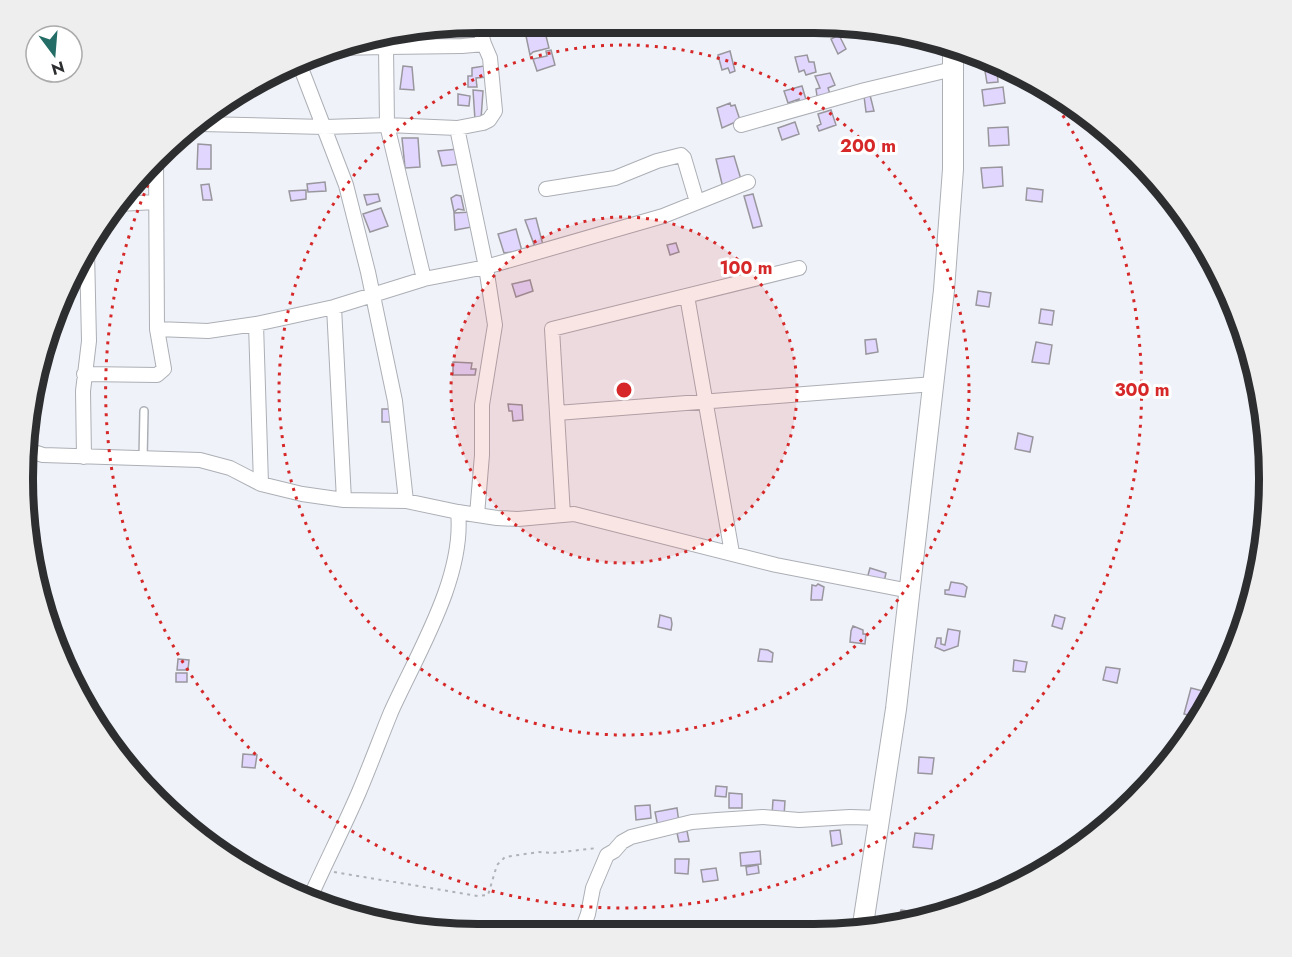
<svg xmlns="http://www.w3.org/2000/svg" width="1292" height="957" viewBox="0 0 1292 957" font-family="Jost,sans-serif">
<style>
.building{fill:#e1d6fe;stroke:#99979d;stroke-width:1.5}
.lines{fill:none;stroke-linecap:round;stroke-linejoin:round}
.lane-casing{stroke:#acafb5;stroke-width:10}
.street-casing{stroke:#acafb5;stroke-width:16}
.secondary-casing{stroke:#acafb5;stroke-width:22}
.path{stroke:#afb2b7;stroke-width:2;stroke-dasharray:3 4.5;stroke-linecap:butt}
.lane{stroke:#fff;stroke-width:7}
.street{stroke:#fff;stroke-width:14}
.secondary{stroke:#fff;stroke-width:20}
.ring{fill:none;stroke:#d62828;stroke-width:3;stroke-dasharray:3 6}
.rim{fill:none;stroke:#2d2e30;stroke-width:8}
.centre{fill:#d62828;stroke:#fff;stroke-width:3}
.ring-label{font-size:18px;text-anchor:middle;font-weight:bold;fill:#d62828;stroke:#fff;stroke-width:6;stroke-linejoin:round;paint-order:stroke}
</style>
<rect width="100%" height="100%" fill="#eff3f9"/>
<path class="building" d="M545,32L549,48L533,52L530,55L526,36Z
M839,35L846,49L838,54L831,39Z
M551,50L555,65L537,71L533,59L547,56L546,51Z
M730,51L735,71L730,73L728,68L722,70L718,55Z
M807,55L809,62H814L816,72L806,75L804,70L799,72L795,57Z
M403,66L412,67L414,90L400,89Z
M484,66L487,77L476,78L477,87H468V76H472V68Z
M997,70L998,82L987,83L985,71Z
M830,73L835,85L828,88L830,94L817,96L816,89L820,88L815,76Z
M802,86L807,103L800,105L799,99L788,103L784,91Z
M1003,87L1005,103L984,106L982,90Z
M473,90L483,91L481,119L475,120Z
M458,94L470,96L469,106L458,105Z
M870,95L874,111L866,112L864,96Z
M730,103L731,106L735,105L740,120L722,128L717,108Z
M831,110L836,125L819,131L817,126L821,124L818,114Z
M795,122L799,134L782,140L778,128Z
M1008,127L1009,145L989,146L988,128Z
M402,138H418L420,167L405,168Z
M198,144L211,145V169H197Z
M458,149L460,164L442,166L438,151Z
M734,156L743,186L724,192L716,159Z
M1002,167L1003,186L983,188L981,168Z
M325,182L326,191L308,192L307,184Z
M209,184L212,200H203L201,185Z
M1027,188L1043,190L1042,202L1026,200Z
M306,190V199L291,201L289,191Z
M378,194L380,201L367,205L364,195Z
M753,194L762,226L753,228L744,196Z
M456,195L461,196L464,210L458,209L454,212L451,198Z
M381,208L388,226L370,232L363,214Z
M471,212L472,227L455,230L454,213Z
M536,218L543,245L535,247L525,220Z
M516,229L522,251L504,253L498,234Z
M676,243L679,252L670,255L667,245Z
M530,280L533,291L516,297L512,284Z
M978,291L991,293L989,307L976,305Z
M1041,309L1054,311L1052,325L1039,323Z
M876,339L878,352L866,354L865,340Z
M1036,342L1052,345L1049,364L1032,362Z
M453,362L472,363L471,369H476L475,375H453Z
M508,404L522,405L523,420L513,421L512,411H509Z
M382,409H390L392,422H382Z
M1018,433L1033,437L1030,452L1015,449Z
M870,568L886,573L884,582H866Z
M951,582L963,584L967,587L965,597L945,594V590H949Z
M818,584L824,587L822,600H811L812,585L816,586Z
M660,615L671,618L672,624L671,630L658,627Z
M1055,615L1065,618L1062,629L1052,626Z
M853,626L863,630V634H866L865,644L850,642L851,631Z
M948,629L960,631L958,646L944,651L935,647L937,638H941V644L945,645Z
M760,649L768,650L773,653L772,662L758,661Z
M178,659L189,660L188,670H177Z
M1014,660L1027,662L1025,672L1013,671Z
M1106,667L1120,669L1117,683L1103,680Z
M176,673H187V682H176Z
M1191,688L1203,691L1196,717L1184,714Z
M243,754L257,755L255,768L242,767Z
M919,757L934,758L932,774L918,773Z
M716,786L727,787L726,797L715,796Z
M729,793L742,794V808H729Z
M773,800L785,801L784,816L772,815Z
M650,805L651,818L636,820L635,806Z
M677,808L679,823L658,827L655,812Z
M840,830L842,844L832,846L830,831Z
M687,831L689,841L679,842L677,833Z
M915,833L934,835L932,849L913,847Z
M760,851L761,864L741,866L740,853Z
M675,859H689L688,874L675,873Z
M758,865L759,873L747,875L746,867Z
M716,868L718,880L703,882L701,870Z
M901,910L922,913V918L898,924Z"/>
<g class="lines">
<defs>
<path id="lane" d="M143,459L144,411"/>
<path id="street" d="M337,48L386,47
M299,63L346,185L368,272L395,401L406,501
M201,124L325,127L387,125L457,128L483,123L489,120L495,111L490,58L484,44
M741,125L865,90L953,69
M457,128L486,267L495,325L482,405V455L477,515
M546,189L615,178L657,161L681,155L684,158L697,202
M119,204L155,202
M424,279L387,125L386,47L462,46L484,44L478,23
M687,296L732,553
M334,307L344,500
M256,324L261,484
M157,329L208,331L256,324L334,307L424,279L486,267L663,216L748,182
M84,374L157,375L164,369L157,329L156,161
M557,413L934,384
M27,450L43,455L200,460L230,468L261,484L302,494L344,500L406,501L458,512
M84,457L83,391L89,341L87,251
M563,515L552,329L799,268
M309,900C325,864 343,829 359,792C370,766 380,739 391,712C417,654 465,577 458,512L497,518L518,519L574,514L776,565L910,591
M581,933L588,914L593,888L607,855L614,851L622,842L631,837L692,822L717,820L763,817L799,820L850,817L880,818"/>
<path id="secondary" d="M862,931L896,709L944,290L953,169V48"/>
</defs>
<use href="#lane" class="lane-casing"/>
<use href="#street" class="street-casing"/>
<use href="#secondary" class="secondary-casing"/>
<path class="path" d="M334,872L478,896L488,895L497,865L505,857L539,852L553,853L597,848"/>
<use href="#lane" class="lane"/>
<use href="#street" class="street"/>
<use href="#secondary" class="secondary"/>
</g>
<circle cx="624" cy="390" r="173" fill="#d62828" fill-opacity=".12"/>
<g class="ring">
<circle cx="624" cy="390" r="173"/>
<circle cx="624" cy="390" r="345"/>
<path d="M1048 93A518 518 0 1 1 160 159"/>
</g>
<path d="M0 0H1292V957H0ZM478 33H814A445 445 0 0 1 1259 478V479A445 445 0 0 1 814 924H478A445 445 0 0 1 33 479V478A445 445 0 0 1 478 33Z" fill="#eee" fill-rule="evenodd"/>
<path class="rim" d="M478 33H814A445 445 0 0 1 1259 478V479A445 445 0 0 1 814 924H478A445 445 0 0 1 33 479V478A445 445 0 0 1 478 33Z"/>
<circle cx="624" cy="390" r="9" class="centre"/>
<g class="ring-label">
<text x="868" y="152">200 m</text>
<text x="746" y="274">100 m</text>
<text x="1142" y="396">300 m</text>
</g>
<g transform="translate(54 54) rotate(164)"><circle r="28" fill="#ffffff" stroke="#ababac" stroke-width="1.5"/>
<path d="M0-4.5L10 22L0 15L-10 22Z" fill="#246d66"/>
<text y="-9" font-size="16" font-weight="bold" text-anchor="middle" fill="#2d2e30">N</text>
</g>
</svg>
